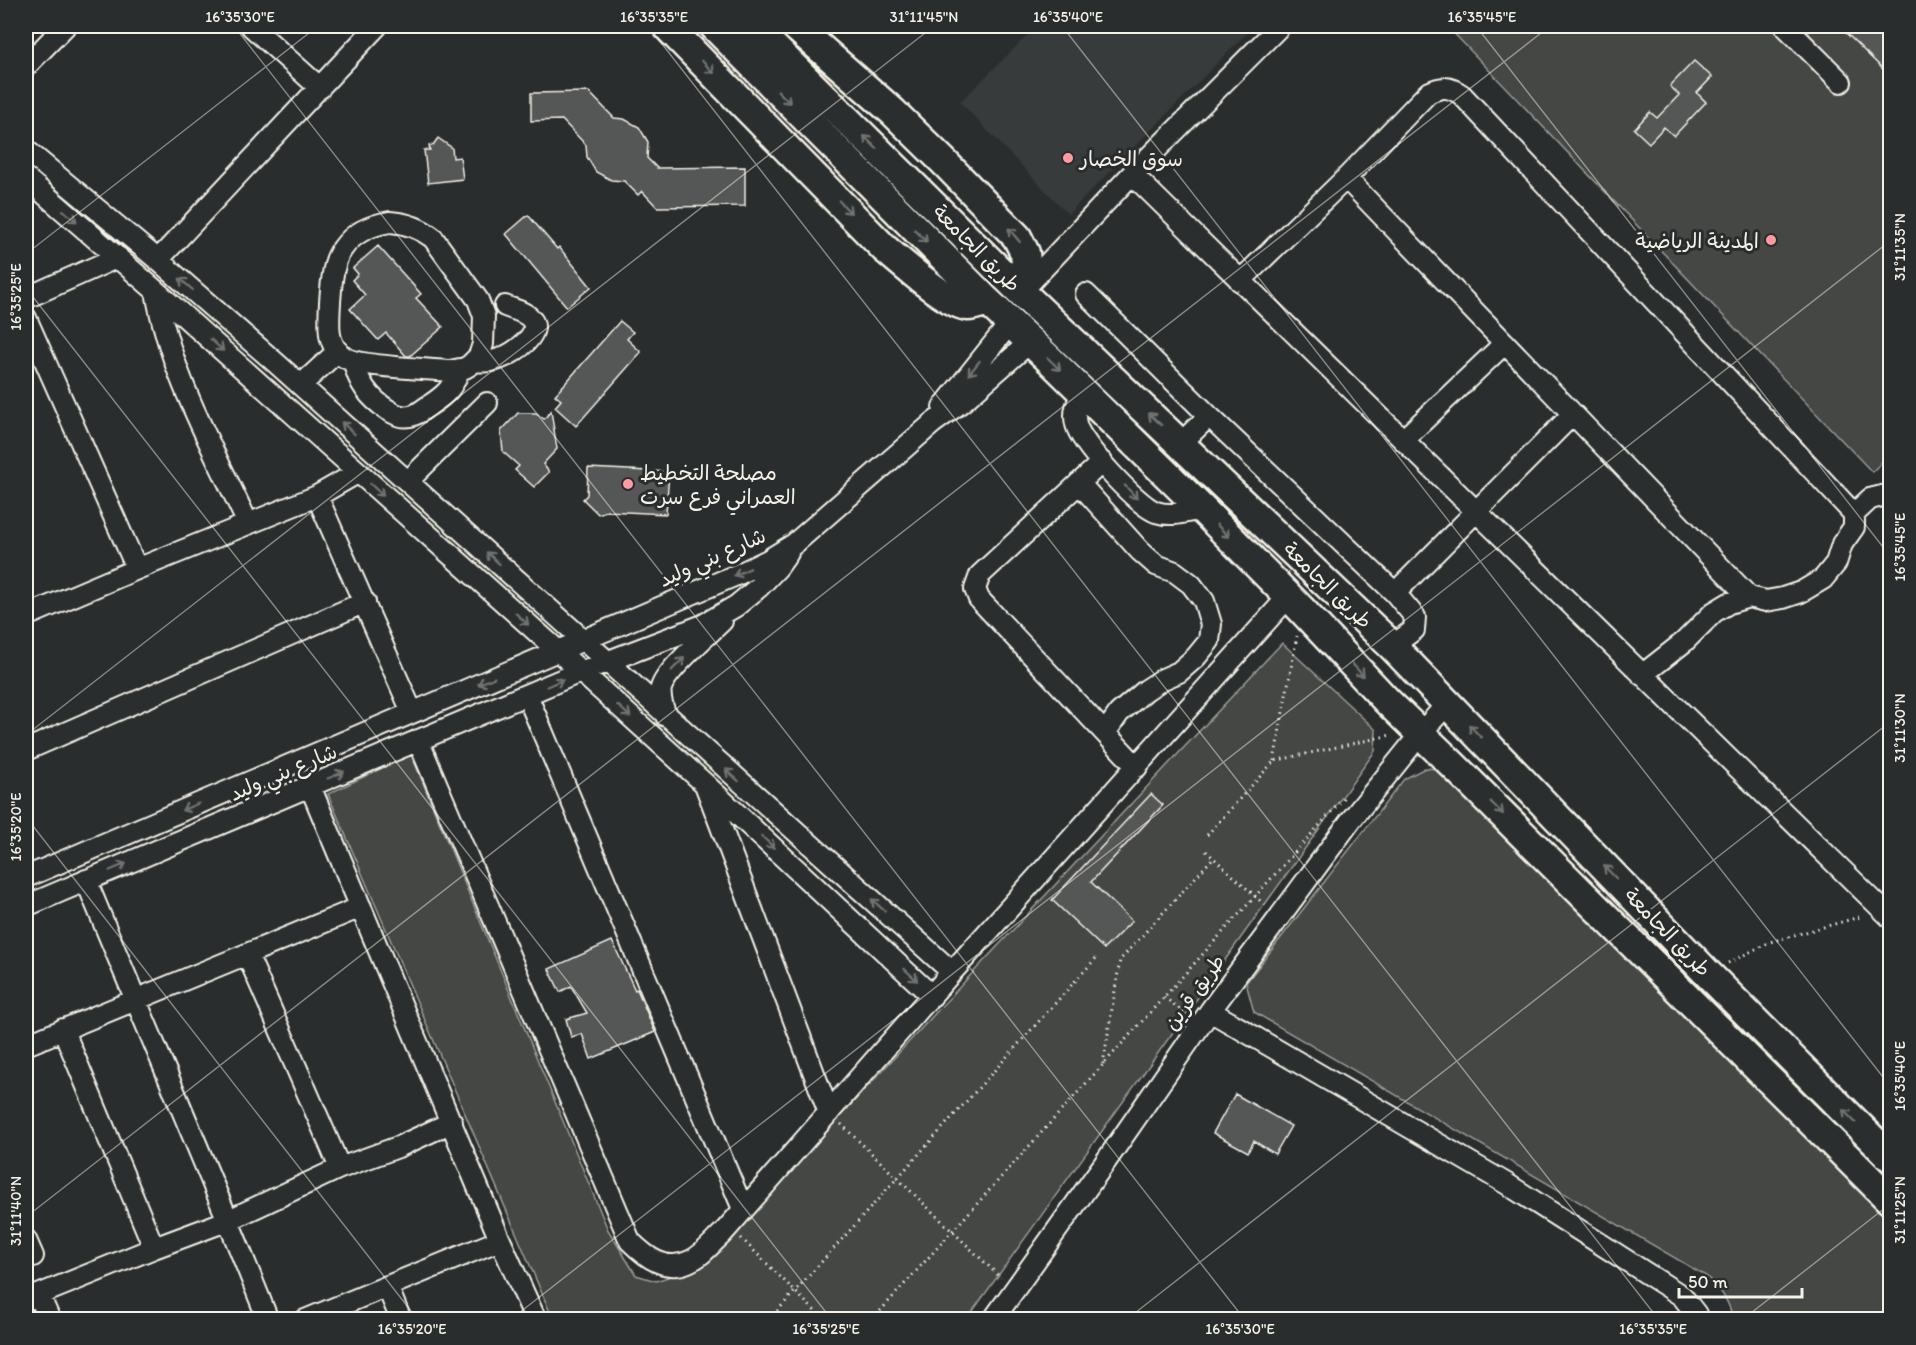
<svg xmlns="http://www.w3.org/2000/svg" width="1916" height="1345" viewBox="0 0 1916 1345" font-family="Itim,'Playpen Sans Arabic',sans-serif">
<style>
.built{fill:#373a3a}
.green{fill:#444645;stroke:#9c9c96;stroke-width:1.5}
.building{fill:#555756;stroke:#f4f1e8;stroke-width:1.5}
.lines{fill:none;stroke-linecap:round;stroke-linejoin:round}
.minor-casing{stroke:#f4f1e8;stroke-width:24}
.highway-casing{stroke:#f4f1e8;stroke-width:33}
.path{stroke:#f4f1e8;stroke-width:3;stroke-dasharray:1.5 4.5;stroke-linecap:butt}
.minor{stroke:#2a2d2e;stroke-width:20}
.highway{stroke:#2a2d2e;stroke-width:28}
.oneway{stroke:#71726f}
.ticks{fill:none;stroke:#f4f1e8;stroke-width:1.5;stroke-opacity:0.45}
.poi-dot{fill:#ff9aa2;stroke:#2a2d2e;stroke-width:2}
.labels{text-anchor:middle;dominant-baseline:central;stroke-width:6;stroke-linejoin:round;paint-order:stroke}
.poi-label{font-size:21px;fill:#f4f1e8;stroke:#2a2d2e;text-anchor:start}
.street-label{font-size:21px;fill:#f4f1e8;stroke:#2a2d2e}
.neatline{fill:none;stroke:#f4f1e8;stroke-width:2}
.ticks-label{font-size:15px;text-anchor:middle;fill:#f4f1e8}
</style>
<rect width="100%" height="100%" fill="#2a2d2e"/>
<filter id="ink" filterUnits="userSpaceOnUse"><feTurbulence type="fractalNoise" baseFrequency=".0167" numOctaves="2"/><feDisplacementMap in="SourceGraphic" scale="12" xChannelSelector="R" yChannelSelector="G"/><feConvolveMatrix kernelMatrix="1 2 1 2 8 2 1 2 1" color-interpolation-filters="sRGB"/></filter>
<g filter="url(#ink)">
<path class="built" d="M1037,26H1254L1068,214L960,102Z"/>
<path class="green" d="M1447,26H1890V454L1872,472Z
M1282,643L1376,730L1375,751L967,1319H553L328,794L411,754L608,1230L636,1275L656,1281L689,1270L728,1238L966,980Z
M1425,768L1449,770L1890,1208V1319H1733C1729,1300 1720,1289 1706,1276L1254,1012L1246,983L1404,779Z"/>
<path class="building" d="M1839,26H1876L1890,40V76Z
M1694,61L1712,77L1697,93L1706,102L1674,136L1664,127L1649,143L1634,129L1650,112L1657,118L1679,95L1670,86Z
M589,92L614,118L624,119L639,127L648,142L647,158L657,168L745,167V206L657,207L642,191L638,195L624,181L611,180L596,172L587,157L586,145L562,120L531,121V93Z
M438,138L452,148L453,158L460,157L463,179L428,183L424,150H430L429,146L433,145Z
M528,215L557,249L559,247L591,287L567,307L506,234Z
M378,246L421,294L416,298L443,327L410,356H406L386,333L378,340L350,309L365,295L352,280L358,274L353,268Z
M620,321L633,332L627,339L641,352L576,426L555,407L561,400L555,395Z
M551,411L557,449L543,464L549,472L534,487L515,470L519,466L503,452L501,431L518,413H536L544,419Z
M588,468L669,472L666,514L606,511L598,514L583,499L587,495Z
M1151,794L1163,805L1091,882L1132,921L1104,949L1052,900Z
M612,941L635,990L637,989L655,1032L591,1059L582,1034L571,1037L566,1019L587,1013L571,986L560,992L549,969Z
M1235,1094L1291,1126L1275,1154L1254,1141L1248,1152L1213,1133Z"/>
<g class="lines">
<defs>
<path id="minor" d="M251,26L320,88
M1785,26L1841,82
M26,66L65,26
M26,150L158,260L276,363L952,972
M1132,174L1890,917
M26,178L156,291L557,650L704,783L932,996
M1346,178L1749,597
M390,222C406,223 419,227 433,238L478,300L484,316L483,344L479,356L470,365L465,368L450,371C429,369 358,367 344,357C338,353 333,346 331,339C327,327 331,278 335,265C336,259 339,253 343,248C354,232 371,225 390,222Z
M158,260L377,26
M1240,281L1346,178L1428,93C1442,86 1449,86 1462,95L1854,514V527L1842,544L1836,563L1823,579L1801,592L1783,598L1766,601L1749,597L1729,603L1714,612L1684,642L1642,675
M156,291C170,374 213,448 248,524
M1021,292L1132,174L1280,26
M1086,294L1209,416L1395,593L1415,617L1414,630L1392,646
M26,298L118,257
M26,318L137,569
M475,361C483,362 491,362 499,359C513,354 548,332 528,316C522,311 512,309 505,306
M354,362C358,383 369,398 388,410C395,414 401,418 410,416C418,415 423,409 430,405C445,395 453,388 459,370
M301,385L338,351
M1083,393C1077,403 1073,411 1076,424C1080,443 1137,505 1156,512C1171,517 1186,512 1202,509
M943,407L1011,322
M1403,440L1505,343
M1180,444L1209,416
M1102,462L980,575L975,589L979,599L1137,767
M408,481L487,403
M1079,483L1140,551L1156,565L1175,572L1191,584L1204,601L1211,624L1209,641L1196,657L1179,672L1163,679L1146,690L1119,713L1105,733
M317,496L412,712
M1854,514L1870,499L1890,494
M1395,593L1573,414
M26,616L137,569L317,496L357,473
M527,695L743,1209
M666,716C663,707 659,698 661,688C666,670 707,636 722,621
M418,740L630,1241C646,1257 666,1273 690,1261C702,1256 713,1242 723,1233L952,972L1288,597
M26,750L365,602
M310,786L500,1240L536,1320
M706,787L829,1113
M26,877L741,573L768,560L794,544L933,423L963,401L1030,342
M86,880C146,1027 210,1172 268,1320
M26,906L580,672L703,625L736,606L759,587L778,567L788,553
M247,954L340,1168
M1210,1011L1507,1184L1682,1296L1696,1314L1697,1320
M63,1029L154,1248
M26,1045L361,907
M26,1240L33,1256
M387,1286L401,1320
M39,1295L50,1320
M26,1300L154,1248L229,1220L340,1168L398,1147L452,1122
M305,1320L500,1240
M993,1320L1104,1164L1210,1011L1351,820L1421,733L1448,703"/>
<path id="highway" d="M667,26L885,249C901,262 948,305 968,306C974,306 981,303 987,301
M714,26L987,301L1050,360L1202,509L1301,609L1387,701L1454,766L1890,1200
M752,26L1021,292L1392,646L1707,973L1890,1157
M795,26L893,112L942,160L1017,237L1025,253L1026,262L1022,280L1016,287"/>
</defs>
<use href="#minor" class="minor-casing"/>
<use href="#highway" class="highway-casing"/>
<path class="path" d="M1274,761L1297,636
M1207,835L1274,761L1391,735
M1206,851L1267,907
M1728,963L1770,942L1863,916
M1164,997L1186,1014
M1103,1064L1120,960L1213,858
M841,1124L1001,1278
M741,1238L824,1320
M769,1320L1097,957
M872,1320L1344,798"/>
<use href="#minor" class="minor"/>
<use href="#highway" class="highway"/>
</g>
<defs><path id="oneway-shaft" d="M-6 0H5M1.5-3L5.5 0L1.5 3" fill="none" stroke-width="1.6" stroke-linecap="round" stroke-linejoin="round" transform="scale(1.5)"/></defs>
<g class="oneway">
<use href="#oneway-shaft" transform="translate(708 67) rotate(46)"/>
<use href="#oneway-shaft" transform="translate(784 97) rotate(45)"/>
<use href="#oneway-shaft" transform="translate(870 142) rotate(-135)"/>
<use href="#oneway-shaft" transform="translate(845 207) rotate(46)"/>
<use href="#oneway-shaft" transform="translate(70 216) rotate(40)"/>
<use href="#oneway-shaft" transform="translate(1014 235) rotate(-130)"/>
<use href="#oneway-shaft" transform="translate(921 236) rotate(45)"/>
<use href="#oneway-shaft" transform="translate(186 284) rotate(-139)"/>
<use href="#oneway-shaft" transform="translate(217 345) rotate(42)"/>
<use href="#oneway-shaft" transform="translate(1054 364) rotate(44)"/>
<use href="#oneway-shaft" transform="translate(974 368) rotate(129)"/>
<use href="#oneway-shaft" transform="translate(1155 419) rotate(-136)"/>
<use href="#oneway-shaft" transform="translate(348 428) rotate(-138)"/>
<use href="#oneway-shaft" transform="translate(377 490) rotate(42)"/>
<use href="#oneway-shaft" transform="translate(1131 492) rotate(47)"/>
<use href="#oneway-shaft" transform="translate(1223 531) rotate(45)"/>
<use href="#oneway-shaft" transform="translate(493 558) rotate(-138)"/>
<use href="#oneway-shaft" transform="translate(742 572) rotate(156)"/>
<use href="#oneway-shaft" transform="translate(522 619) rotate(42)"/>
<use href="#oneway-shaft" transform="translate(678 664) rotate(-45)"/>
<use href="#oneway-shaft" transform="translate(1358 670) rotate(47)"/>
<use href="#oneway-shaft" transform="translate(486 681) rotate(157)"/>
<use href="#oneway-shaft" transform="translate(555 683) rotate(-23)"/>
<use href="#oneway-shaft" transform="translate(624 711) rotate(42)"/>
<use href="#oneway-shaft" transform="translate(1475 731) rotate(-134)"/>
<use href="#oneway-shaft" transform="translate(336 775) rotate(-23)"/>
<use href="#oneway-shaft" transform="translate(732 775) rotate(-138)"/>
<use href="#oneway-shaft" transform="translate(190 807) rotate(157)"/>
<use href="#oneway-shaft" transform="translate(1497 808) rotate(45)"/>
<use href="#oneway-shaft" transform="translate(768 842) rotate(43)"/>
<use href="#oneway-shaft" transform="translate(118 867) rotate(-23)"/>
<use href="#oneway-shaft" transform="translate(1610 872) rotate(-134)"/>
<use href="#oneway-shaft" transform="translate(878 905) rotate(-138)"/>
<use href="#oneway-shaft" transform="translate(911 975) rotate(43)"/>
<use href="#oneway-shaft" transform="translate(1849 1116) rotate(-135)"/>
</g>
</g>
<path class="ticks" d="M234,26L1245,1320M648,26L1659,1320M1062,26L1890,1086M1476,26L1890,556M1890,26V27M26,254L318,26M26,288L832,1320M26,735L934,26M26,817L418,1320M26,1217L1550,26M510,1320L1890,241M1126,1320L1890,722M1742,1320L1890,1204"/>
<g class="poi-dot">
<circle cx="1068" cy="158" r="6"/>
<circle cx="1771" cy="240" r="6"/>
<circle cx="628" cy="484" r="6"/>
</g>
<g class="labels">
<g class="poi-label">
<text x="1080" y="158">سوق الخصار</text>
<text x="1759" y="240" text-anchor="end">المدينة الرياضية</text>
<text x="640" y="472">مصلحة التخطيط<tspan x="640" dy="24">العمراني فرع سرت</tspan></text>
</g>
<g class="street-label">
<text transform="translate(977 248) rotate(45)">طريق الجامعة</text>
<text transform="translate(712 557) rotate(-24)">شارع بني وليد</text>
<text transform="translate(1328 585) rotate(44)">طريق الجامعة</text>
<text transform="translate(283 772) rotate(-23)">شارع بني وليد</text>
<text transform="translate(1668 932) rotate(46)">طريق الجامعة</text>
<text transform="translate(1194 992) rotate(-54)">طريق قرين</text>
</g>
</g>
<rect width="1916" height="1345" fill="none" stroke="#2a2d2e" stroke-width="66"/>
<path d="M1679 1288v9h123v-9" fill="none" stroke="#f4f1e8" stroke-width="3"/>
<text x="1688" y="1288" font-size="18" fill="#f4f1e8" stroke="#2a2d2e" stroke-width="4.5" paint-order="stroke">50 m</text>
<rect x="33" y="33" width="1850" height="1279" class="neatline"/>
<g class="ticks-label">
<text x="240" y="22">16°35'30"E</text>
<text x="654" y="22">16°35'35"E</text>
<text x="924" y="22">31°11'45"N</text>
<text x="1068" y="22">16°35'40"E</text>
<text x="1482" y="22">16°35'45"E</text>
<text transform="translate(1900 247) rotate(-90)" y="5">31°11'35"N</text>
<text transform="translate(16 297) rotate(-90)" y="5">16°35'25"E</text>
<text transform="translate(1900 547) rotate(-90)" y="5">16°35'45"E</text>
<text transform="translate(1900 728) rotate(-90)" y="5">31°11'30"N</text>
<text transform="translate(16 827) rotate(-90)" y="5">16°35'20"E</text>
<text transform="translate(1900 1076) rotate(-90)" y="5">16°35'40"E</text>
<text transform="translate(1900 1210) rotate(-90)" y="5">31°11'25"N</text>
<text transform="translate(16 1211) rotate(-90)" y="5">31°11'40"N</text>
<text x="412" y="1334">16°35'20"E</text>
<text x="826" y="1334">16°35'25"E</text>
<text x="1240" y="1334">16°35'30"E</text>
<text x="1653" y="1334">16°35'35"E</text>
</g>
</svg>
